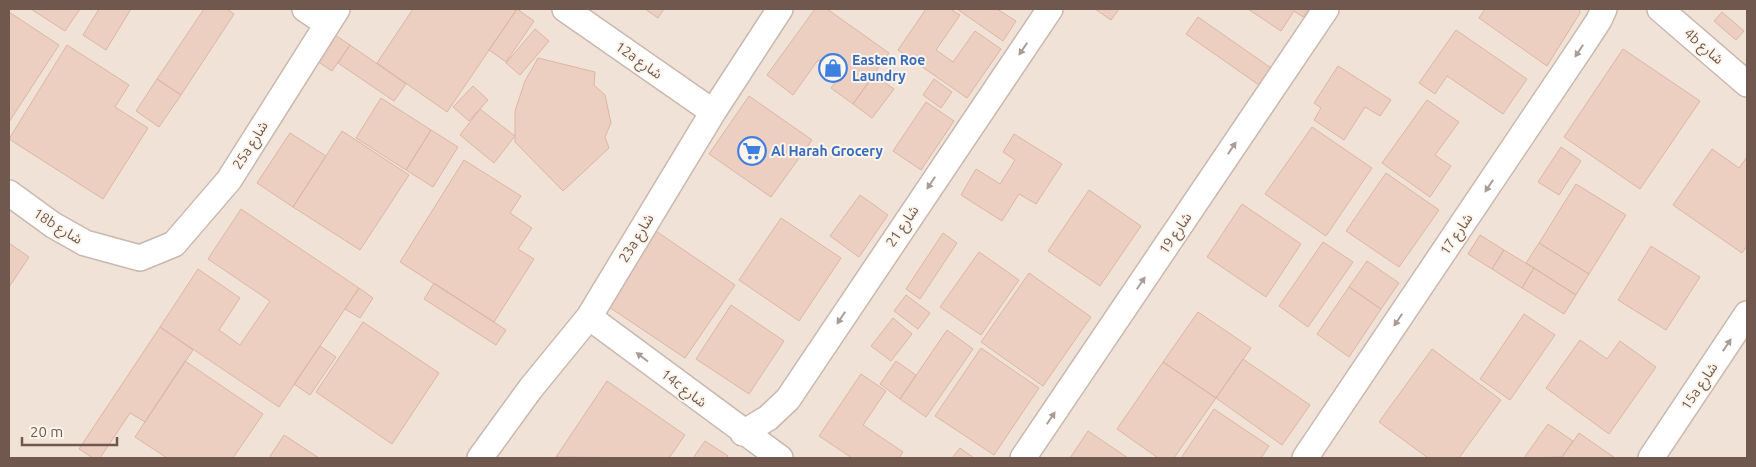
<svg xmlns="http://www.w3.org/2000/svg" width="1756" height="467" viewBox="0 0 1756 467" font-family="Ubuntu,'Noto Sans Arabic',sans-serif">
<style>
.residential{fill:#f0e2d6}
.building{fill:#eccfc1;stroke:#dcb6a3}
.lines{fill:none;stroke-linecap:round;stroke-linejoin:round}
.minor-casing{stroke:#cab8ae;stroke-width:28}
.minor{stroke:#fff;stroke-width:25}
.oneway{fill:#a99b95}
.labels{text-anchor:middle;dominant-baseline:central;stroke-width:4;stroke-linejoin:round;paint-order:stroke}
.street-label{font-size:14px;fill:#70584e;stroke:#fdf5ec}
.shop-label{font-size:14px;font-weight:bold;fill:#366cbe;stroke:#fdf5ec;text-anchor:start}
</style>
<rect width="100%" height="100%" fill="#f9f1e6"/>
<path class="residential" d="M9,9H1747V458H9Z"/>
<path class="building" d="M31,9H80L65,31Z
M99,9H131L106,50L83,35Z
M204,9H227L234,14L181,95L157,79Z
M413,9H517L447,112L377,63Z
M517,9L534,21L506,62L489,50Z
M645,9H664L658,18Z
M815,9H827L889,53L853,104L831,88L840,76L818,60L793,95L767,75Z
M926,9H950L960,15L936,50L953,62L975,31L1001,49L967,98L898,50Z
M957,9H997L1016,21L1003,41Z
M1095,9H1119L1111,20Z
M1248,9H1308L1303,17L1294,11L1281,31Z
M1485,9H1579L1580,13L1547,66L1479,18Z
M9,12L59,45L9,122Z
M1722,12L1744,31L1736,40L1714,21Z
M1198,17L1271,68L1259,85L1186,34Z
M326,29L350,45L332,71L308,55Z
M535,29L549,41L520,75L506,63Z
M1456,30L1527,79L1503,114L1447,76L1435,94L1419,83Z
M67,45L129,85L115,107L148,128L103,199L9,139Z
M350,45L406,84L394,101L338,63Z
M1623,49L1700,101L1640,189L1564,137Z
M538,58L595,72L594,85L605,95L611,123L605,137L609,148L563,191L515,142V111L525,81Z
M1338,66L1391,100L1380,116L1365,107L1344,140L1314,120L1321,108L1314,103Z
M874,75L894,89L872,118L853,104Z
M157,79L181,95L159,127L136,111Z
M934,79L952,92L941,108L923,95Z
M473,86L488,100L469,121L453,107Z
M749,96L812,140L771,197L709,154Z
M381,98L431,130L406,170L356,138Z
M1427,100L1459,122L1435,155L1451,166L1430,197L1382,163Z
M926,102L954,121L921,170L893,151Z
M480,109L515,136L494,163L460,135Z
M1312,127L1372,168L1326,236L1265,194Z
M431,130L458,147L433,187L406,170Z
M342,131L409,175L360,250L293,207Z
M290,133L326,156L293,207L257,183Z
M1014,134L1062,164L1036,204L1019,194L1002,221L961,195L976,169L1000,184L1015,160L1003,152Z
M1561,147L1581,161L1559,195L1538,182Z
M1712,149L1739,168L1747,157V246L1742,253L1673,205Z
M464,160L521,196L510,213L532,228L518,249L534,259L494,322L400,262Z
M1386,173L1439,210L1399,267L1346,231Z
M1576,184L1626,215L1589,274L1539,243Z
M1089,190L1141,226L1100,286L1048,251Z
M860,195L888,215L859,257L830,236Z
M1242,204L1301,244L1266,297L1207,257Z
M241,209L359,288L279,407L160,327L198,269L240,298L219,330L240,345L270,301L208,259Z
M781,218L841,258L799,321L739,280Z
M653,229L735,285L685,358L603,303Z
M943,233L957,243L920,299L906,289Z
M1480,235L1504,250L1492,269L1468,254Z
M1323,242L1353,262L1308,327L1279,306Z
M9,243L29,257L9,287Z
M1539,243L1589,274L1576,295L1526,263Z
M1651,246L1700,277L1666,330L1618,300Z
M1504,250L1534,268L1522,288L1492,269Z
M979,252L1019,280L981,335L940,307Z
M1367,261L1399,283L1381,309L1349,287Z
M1534,268L1576,295L1564,314L1522,288Z
M1029,273L1091,317L1043,386L981,342Z
M434,283L506,330L496,345L424,299Z
M1349,287L1381,309L1349,357L1317,334Z
M359,288L373,298L360,318L345,309Z
M906,295L930,313L918,329L894,311Z
M731,305L784,341L749,394L696,359Z
M1198,312L1251,348L1216,398L1163,362Z
M1524,314L1555,335L1510,400L1480,379Z
M893,318L912,334L891,361L871,346Z
M363,322L439,373L392,444L316,392Z
M160,327L193,350L145,422L130,413L100,458H93L79,449Z
M947,330L973,349L926,417L900,399Z
M1580,340L1607,359L1620,341L1656,367L1609,434L1546,388Z
M320,346L336,357L310,395L294,384Z
M981,348L1039,388L994,455L935,416Z
M1432,349L1501,400L1459,458H1428L1379,422Z
M1243,359L1310,405L1282,445L1216,398Z
M185,361L263,414L233,458H167L135,437Z
M896,361L916,375L900,399L880,384Z
M1163,362L1216,398L1174,458H1158L1117,429Z
M861,374L886,391L863,425L903,452L899,458H852L819,436Z
M607,381L685,435L669,458L556,457Z
M1214,409L1269,446L1261,458H1181Z
M1548,424L1573,441L1562,457L1524,458Z
M1088,431L1128,458H1070Z
M1579,433L1615,458H1564L1562,457Z
M284,435L319,458H269Z
M705,441L728,456L726,458H693Z
M960,448L974,458H952Z"/>
<g class="lines">
<defs>
<path id="minor" d="M305,9L327,24
M565,9L713,112
M1660,9L1747,84
M9,193L53,225L85,243L140,258L174,244L229,180L337,9
M589,317L780,458
M743,433L768,418L788,399L1050,9
M480,458L531,388L589,317L713,112L780,9
M1023,458L1326,9
M1305,458L1584,43L1599,20L1604,9
M1651,458L1747,314"/>
</defs>
<use href="#minor" class="minor-casing"/>
<use href="#minor" class="minor"/>
</g>
<defs><path id="oneway-solid" d="M-6-.8H1V-3.2L6.5 0L1 3.2V.8H-6Z" transform="scale(1.25)"/></defs>
<g class="oneway">
<use href="#oneway-solid" transform="translate(1023 49) rotate(124)"/>
<use href="#oneway-solid" transform="translate(1579 51) rotate(124)"/>
<use href="#oneway-solid" transform="translate(1232 148) rotate(-56)"/>
<use href="#oneway-solid" transform="translate(931 183) rotate(124)"/>
<use href="#oneway-solid" transform="translate(1489 186) rotate(124)"/>
<use href="#oneway-solid" transform="translate(1141 283) rotate(-56)"/>
<use href="#oneway-solid" transform="translate(841 318) rotate(124)"/>
<use href="#oneway-solid" transform="translate(1398 320) rotate(124)"/>
<use href="#oneway-solid" transform="translate(1727 345) rotate(-56)"/>
<use href="#oneway-solid" transform="translate(642 357) rotate(-143)"/>
<use href="#oneway-solid" transform="translate(1051 418) rotate(-56)"/>
</g>
<defs>
<symbol id="shop-ring" viewBox="-11 -11 22 22"><circle r="9.5" fill="#fdf5ec" stroke="#3f7fe0" stroke-width="1.5"/><path d="M-5-2.5h2.3a2.7 3.5 0 0 1 5.4 0H5L5.5 6h-11ZM-1.5-2.5h3a1.5 2.3 0 0 0-3 0Z" fill="#3f7fe0"/></symbol>
<symbol id="supermarket-ring" viewBox="-11 -11 22 22"><circle r="9.5" fill="#fdf5ec" stroke="#3f7fe0" stroke-width="1.5"/><path d="M-6-5.5h2.5l.6 2H6L4.5 2H-2.5L-4.4-4H-6ZM-1.5 3.2a1.3 1.3 0 1 0 .1 0ZM3 3.2a1.3 1.3 0 1 0 .1 0Z" fill="#3f7fe0"/></symbol>
</defs>
<g fill-rule="evenodd">
<use href="#shop-ring" x="817" y="52" width="32" height="32"/>
<use href="#supermarket-ring" x="736" y="135" width="32" height="32"/>
</g>
<g class="labels">
<g class="street-label">
<text transform="translate(1704 46) rotate(41)">4b شارع</text>
<text transform="translate(639 60) rotate(35)">12a شارع</text>
<text transform="translate(250 145) rotate(-58)">25a شارع</text>
<text transform="translate(58 226) rotate(32)">18b شارع</text>
<text transform="translate(902 226) rotate(-56)">شارع 21</text>
<text transform="translate(1175 233) rotate(-56)">شارع 19</text>
<text transform="translate(1456 234) rotate(-56)">شارع 17</text>
<text transform="translate(636 238) rotate(-59)">23a شارع</text>
<text transform="translate(1699 386) rotate(-56)">15a شارع</text>
<text transform="translate(684 388) rotate(37)">14c شارع</text>
</g>
<g class="shop-label">
<text x="852" y="60">Easten Roe<tspan x="852" dy="16">Laundry</tspan></text>
<text x="771" y="151">Al Harah Grocery</text>
</g>
</g>
<rect width="1756" height="467" fill="none" stroke="#70584e" stroke-width="20"/>
<path d="M22 437v8h95v-8" fill="none" stroke="#70584e" stroke-width="2.5"/>
<text x="30" y="437" font-size="15" fill="#70584e" stroke="#fdf5ec" stroke-width="4" paint-order="stroke">20 m</text>
</svg>
